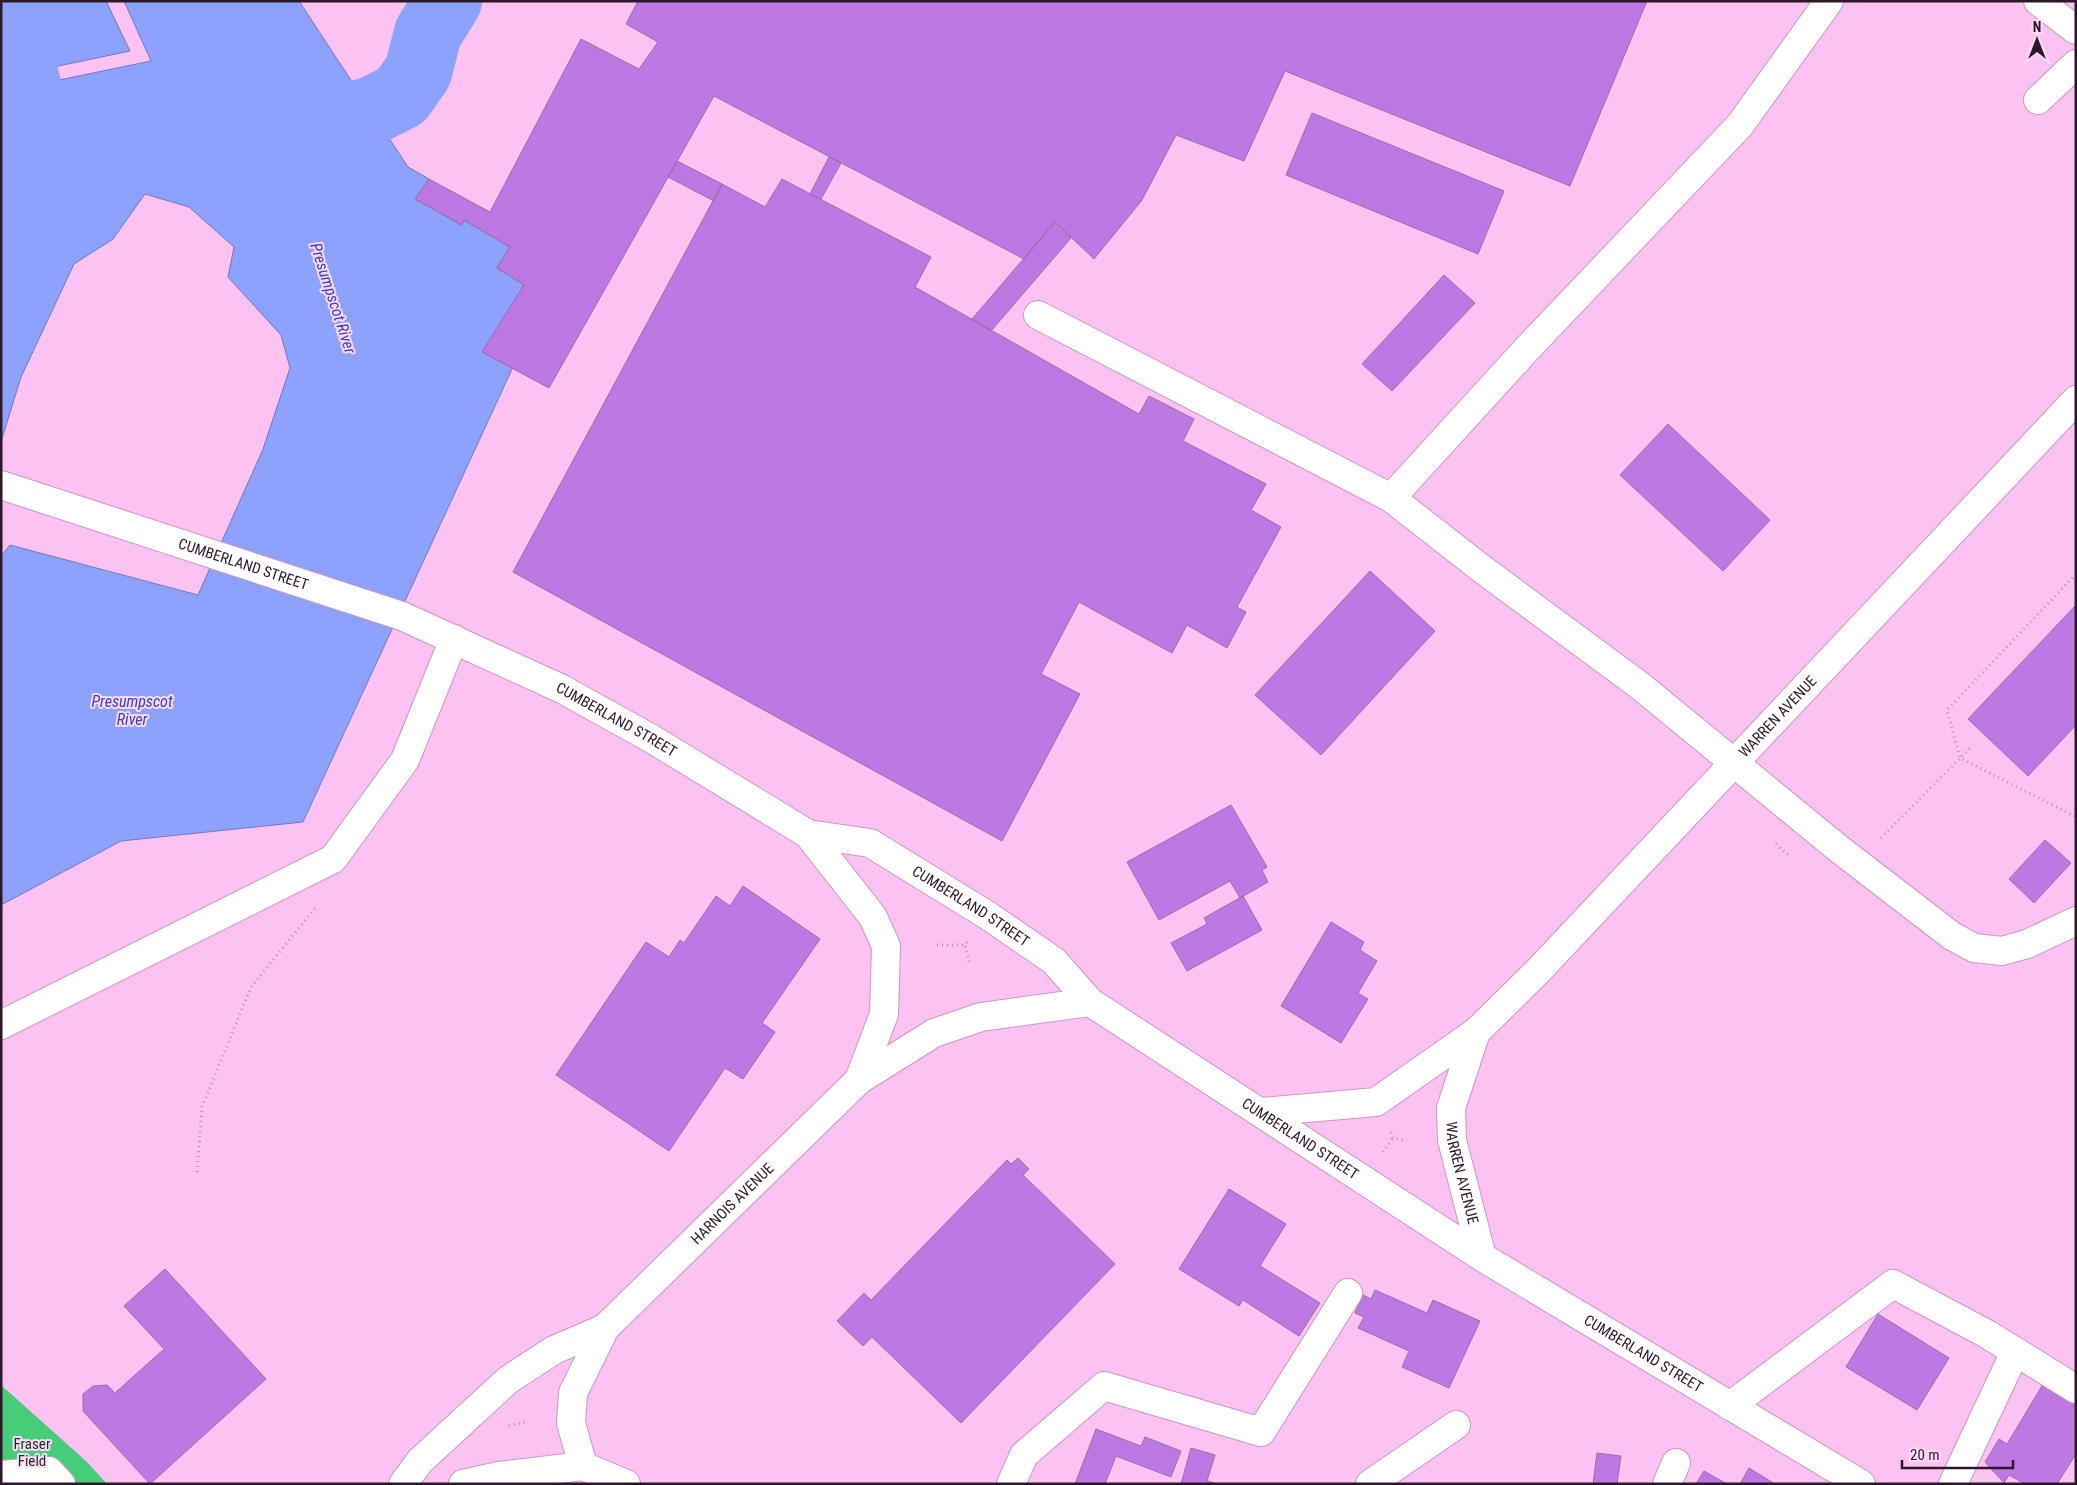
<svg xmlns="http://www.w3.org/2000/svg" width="2077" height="1485" viewBox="0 0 2077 1485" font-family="'Roboto Condensed',sans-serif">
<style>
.green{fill:#47cc7a}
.water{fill:#8da2fc;stroke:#7079bd}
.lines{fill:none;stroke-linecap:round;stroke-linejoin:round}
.river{stroke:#8da2fc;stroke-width:68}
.building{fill:#be78e3;stroke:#9371a6}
.minor-casing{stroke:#cc96c2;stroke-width:30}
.major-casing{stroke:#cc96c2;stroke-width:30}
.path{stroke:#bc8eb4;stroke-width:3;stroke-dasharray:1 4;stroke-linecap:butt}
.minor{stroke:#fff;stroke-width:28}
.major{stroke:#fff;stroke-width:28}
.labels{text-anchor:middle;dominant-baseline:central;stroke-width:4;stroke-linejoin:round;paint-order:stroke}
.street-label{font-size:15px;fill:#2c1829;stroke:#fcd9f5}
.park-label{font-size:15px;fill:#1a2f20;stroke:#fcd9f5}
.water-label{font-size:16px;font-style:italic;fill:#3841c1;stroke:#fcd9f5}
</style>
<rect width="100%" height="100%" fill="#fcc3f2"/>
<path class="green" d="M1,1385L87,1462L107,1484H1Z"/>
<path class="water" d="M1,1H106L130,51L1,78Z
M124,1H299L408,167L429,179L416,199L461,225L464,220L510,247L497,268L524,285L513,367L303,822L121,841L1,905V556L10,545L198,595L263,449L290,368L281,335L228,277L234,247L189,207L145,194L113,239L74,264L21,377L1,442V92L151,61Z"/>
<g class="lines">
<path class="river" d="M279,131L371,111L401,96L418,72L428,33L448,1
M1,240L47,170L23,68L16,1"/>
</g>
<path class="building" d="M638,1H1647L1570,186L1285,71L1244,161L1176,135L1142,200L1094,259L1055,222L1024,259L714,96L549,388L482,352L524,285L497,268L510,247L464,220L462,225L415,199L429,179L490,212L581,39L639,69L658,42L626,24Z
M1312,113L1504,191L1478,254L1286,175Z
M829,157L841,163L821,199L810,194Z
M677,161L722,184L714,201L668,177Z
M782,179L931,257L915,287L1139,414L1149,396L1194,419L1183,441L1266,484L1251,510L1281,527L1237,607L1246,612L1227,648L1187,625L1172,653L1079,602L1041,674L1080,694L1002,841L513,572L722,184L765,207Z
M1055,222L1071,238L991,331L972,319Z
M1444,275L1475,303L1392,391L1362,364Z
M1668,424L1770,520L1723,571L1620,475Z
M1370,571L1435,631L1321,755L1255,695Z
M2076,605V725L2028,776L1968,719Z
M1231,805L1267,867L1262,870L1268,882L1240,898L1230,881L1159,920L1127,862Z
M2045,840L2071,863L2034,903L2009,879Z
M743,886L820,939L762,1023L775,1032L743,1079L725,1068L669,1151L556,1075L646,942L669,957L680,940L684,943L716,896L730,906Z
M1243,896L1262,930L1187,971L1171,943L1207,924L1204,918Z
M1331,922L1364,942L1360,950L1377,961L1358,993L1368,999L1341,1043L1281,1006Z
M1018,1158L1029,1169L1023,1175L1115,1264L961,1423L872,1337L863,1346L837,1321L864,1293L871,1300L1007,1160L1011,1164Z
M1229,1189L1286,1224L1260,1266L1320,1303L1299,1336L1243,1300L1239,1306L1179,1269Z
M165,1269L266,1379L150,1484L83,1411V1394L93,1386L107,1385L115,1393L164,1349L124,1306Z
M1375,1290L1427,1313L1433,1300L1480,1321L1449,1388L1402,1367L1409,1351L1358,1328L1364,1317L1355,1313L1363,1295L1371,1299Z
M1878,1314L1949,1358L1917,1410L1846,1367Z
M2045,1381L2076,1400V1454L2057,1484H2025L2009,1475L2004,1483L1985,1462L1999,1439L2007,1444Z
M1096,1429L1141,1446L1145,1437L1181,1451L1171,1477L1116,1456L1105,1484H1075Z
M1191,1448L1215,1455L1207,1481L1218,1484H1181Z
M1597,1453L1621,1456L1617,1484H1593Z
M1749,1468L1775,1484H1740Z
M1704,1471L1727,1484H1696Z"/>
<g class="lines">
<defs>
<path id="minor" d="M2038,1L2076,30
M2038,100L2076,64
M1038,315L1391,498L1482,569L1639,685L1839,849L1952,936L1974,948L2002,951L2027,944L2076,921
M1391,498L1525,351L1740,125L1829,1
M1,1025L333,859L405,760L454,639
M1730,1406L1893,1284L1987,1334L2076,1389
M1,1475L49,1471L61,1484
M1011,1484L1024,1455L1104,1386L1261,1432L1348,1293
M1370,1484L1456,1425
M1667,1484L1676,1463
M1953,1484L2015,1352"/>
<g id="major">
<path id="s1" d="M1,485L402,616L562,689L652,739L808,834L870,843L987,915L1054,961L1090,1002L1482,1257L1861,1484"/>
<path d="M808,834L873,917L886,946L884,1014L859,1080"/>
<path id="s2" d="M1476,1032L1451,1108L1452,1140L1482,1257"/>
<path id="s3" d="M1261,1112L1376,1102L1476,1032L1538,971L2076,400"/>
<path id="s4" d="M583,1466L571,1423L573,1393L605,1328L859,1080L934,1033L981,1017L1090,1002"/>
<path d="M403,1484L420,1461L508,1380L554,1350L605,1328"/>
<path d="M463,1484L499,1476L583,1466L626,1484"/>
</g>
</defs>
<use href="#minor" class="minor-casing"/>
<use href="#major" class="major-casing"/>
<path class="path" d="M2076,574L1947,710L1960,758L2076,817
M1881,838L1970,748
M1776,844L1787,854L1791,853
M967,942L965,945L969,962
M937,945H965
M1391,1132L1393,1138L1405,1140
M1383,1152L1393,1138
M197,1172L202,1107L251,987L317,906
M509,1426L528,1421"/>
<use href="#minor" class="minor"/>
<use href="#major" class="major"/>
</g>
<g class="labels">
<g class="street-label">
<text stroke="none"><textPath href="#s1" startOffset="255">CUMBERLAND STREET</textPath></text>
<text stroke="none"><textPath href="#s3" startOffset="674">WARREN AVENUE</textPath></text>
<text stroke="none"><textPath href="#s1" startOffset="660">CUMBERLAND STREET</textPath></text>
<text stroke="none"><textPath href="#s1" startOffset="1065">CUMBERLAND STREET</textPath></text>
<text stroke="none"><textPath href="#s1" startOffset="1470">CUMBERLAND STREET</textPath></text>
<text stroke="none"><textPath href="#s2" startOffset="146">WARREN AVENUE</textPath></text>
<text stroke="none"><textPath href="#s4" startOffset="325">HARNOIS AVENUE</textPath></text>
<text stroke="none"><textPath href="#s1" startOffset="1875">CUMBERLAND STREET</textPath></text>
</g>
<g class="park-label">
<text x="32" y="1444">Fraser<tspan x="32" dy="17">Field</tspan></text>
</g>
<g class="water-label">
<text transform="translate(333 298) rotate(72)">Presumpscot River</text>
<text x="132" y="701">Presumpscot<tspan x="132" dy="18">River</tspan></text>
</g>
</g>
<rect width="2077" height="1485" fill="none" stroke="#2c1829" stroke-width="5"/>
<g transform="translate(2037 40)" stroke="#fcd9f5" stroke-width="4" paint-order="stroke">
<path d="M0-4L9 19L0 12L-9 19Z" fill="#2c1829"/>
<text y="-8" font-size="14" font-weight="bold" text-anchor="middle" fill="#2c1829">N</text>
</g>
<path d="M1902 1460v8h111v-8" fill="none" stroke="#2c1829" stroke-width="2.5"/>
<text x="1910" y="1460" font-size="15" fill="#2c1829" stroke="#fcd9f5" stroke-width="4" paint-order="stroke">20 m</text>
</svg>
